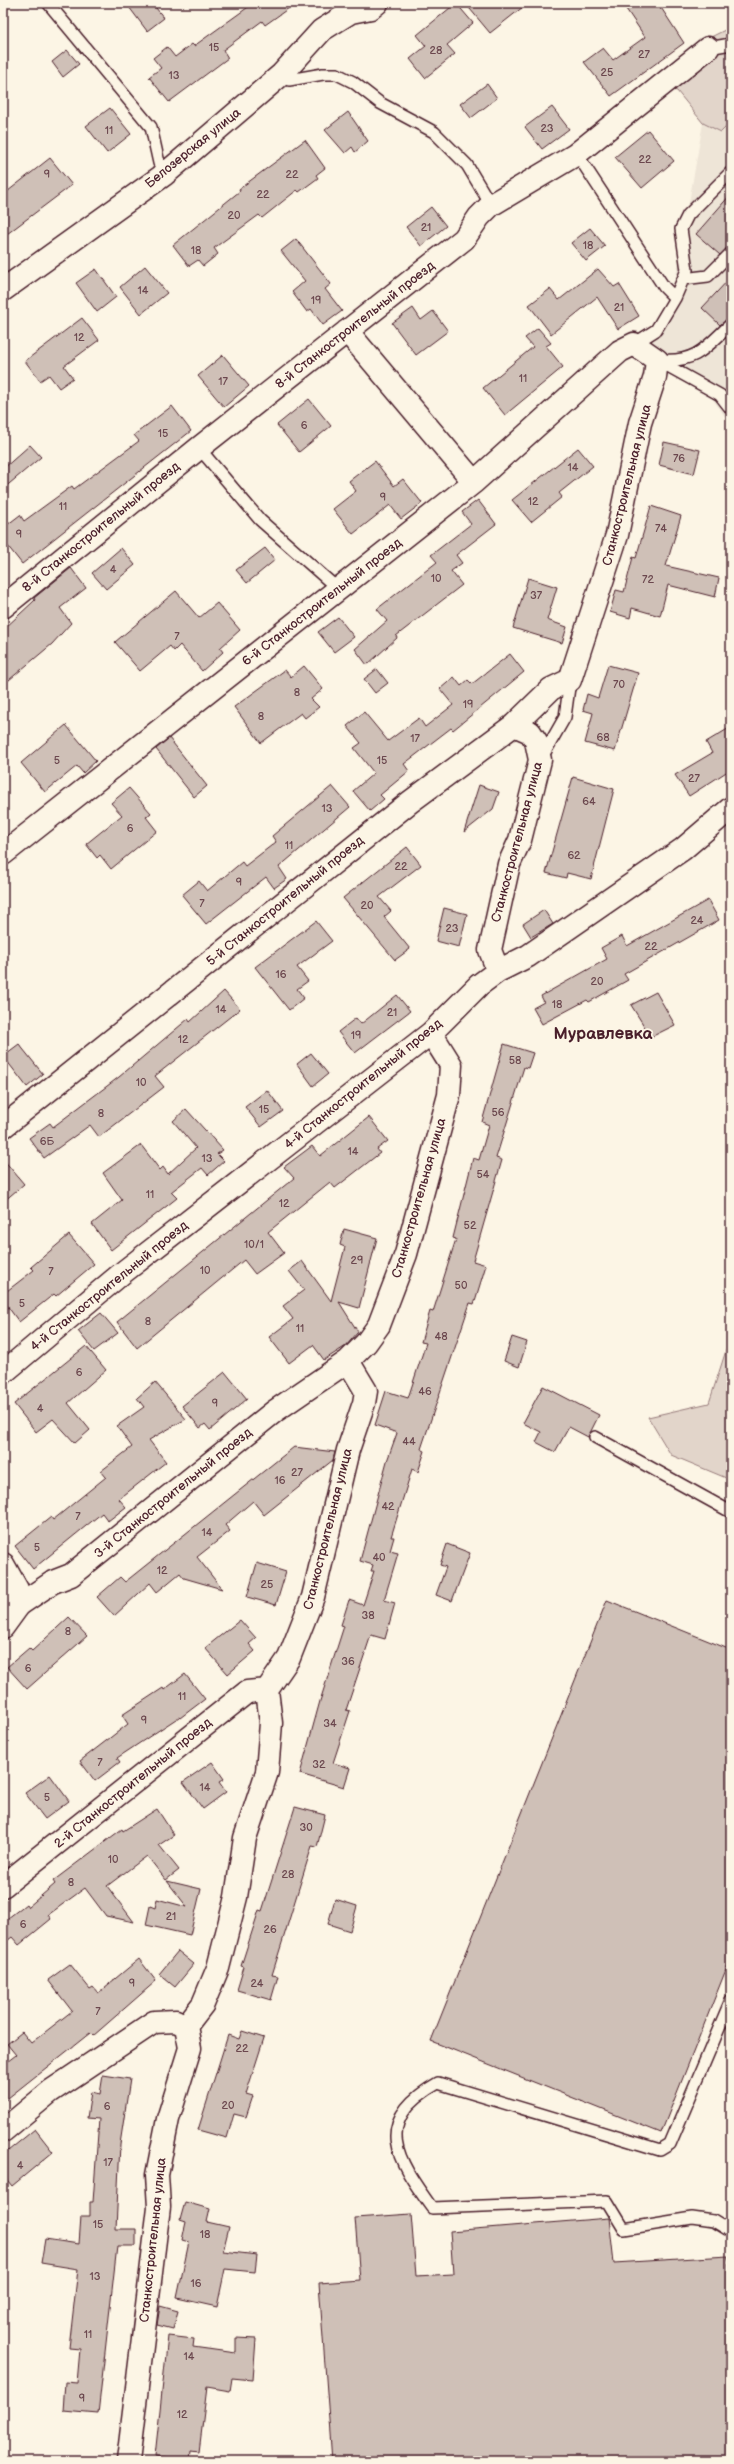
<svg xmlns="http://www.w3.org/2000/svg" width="734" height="2464" viewBox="0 0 734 2464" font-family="'Balsamiq Sans',sans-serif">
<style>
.built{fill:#eee5d7}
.green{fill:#e2d5ca;stroke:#967a7a}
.building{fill:#cfc0b7;stroke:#4a1f2b}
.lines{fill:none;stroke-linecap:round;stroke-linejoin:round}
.service-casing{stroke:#4a1f2b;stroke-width:14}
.minor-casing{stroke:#4a1f2b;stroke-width:25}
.tertiary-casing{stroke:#4a1f2b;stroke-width:25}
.service{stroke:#fcf5e5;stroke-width:11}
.minor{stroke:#fcf5e5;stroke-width:22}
.tertiary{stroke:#fcf5e5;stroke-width:22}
.labels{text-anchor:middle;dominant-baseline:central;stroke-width:3.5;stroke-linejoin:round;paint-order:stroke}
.number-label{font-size:11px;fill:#6b474e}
.street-label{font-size:13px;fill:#4a1f2b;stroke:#fcf5e5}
.district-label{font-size:17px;font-weight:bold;fill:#4a1f2b;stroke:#fcf5e5}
</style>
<rect width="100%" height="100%" fill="#fcf5e5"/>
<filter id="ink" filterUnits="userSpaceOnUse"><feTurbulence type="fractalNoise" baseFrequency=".025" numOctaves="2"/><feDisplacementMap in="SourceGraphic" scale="8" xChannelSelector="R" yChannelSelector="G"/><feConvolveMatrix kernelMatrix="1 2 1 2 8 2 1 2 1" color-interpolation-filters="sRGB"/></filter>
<g filter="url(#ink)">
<path class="built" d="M731,122V425L712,398L685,372L646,345L676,276L703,123L721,132Z"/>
<path class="green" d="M731,27V122L721,132L703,123L677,91L667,88L703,41Z
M731,1335V1480L671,1455L648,1417L709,1403Z"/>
<path class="building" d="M126,3H152L164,18L147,31Z
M249,3H296L265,25L262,21L223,50L228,58L169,102L149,77L161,68L153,58L167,47L175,57L192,44L194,46L251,5Z
M456,3L473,23L447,45L455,54L425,78L410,59L426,46L417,35Z
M465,3H528L490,33Z
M622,3H658L684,43L611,96L584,62L603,48L613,60L645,37Z
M67,50L79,64L63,77L52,62Z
M487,84L497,98L471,118L460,104Z
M552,107L569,129L542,149L525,127Z
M110,108L131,134L107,153L86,126Z
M348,112L368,141L355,152L352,147L345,153L325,130Z
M648,130L674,161L642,188L615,157Z
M305,140L325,168L316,175L318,178L299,192L297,190L262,218L259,215L214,248L218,254L203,266L198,260L189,266L173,245L240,191L239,189Z
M50,158L72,185L3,237V195Z
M731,194V246L720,255L696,234Z
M431,207L446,226L421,246L406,227Z
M590,228L605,246L586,261L571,243Z
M296,239L331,284L325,289L342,311L323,325L311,309L307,312L292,292L305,281L281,251Z
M145,266L167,293L141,314L120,287Z
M96,269L116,297L97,312L76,283Z
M598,269L614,287L619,284L639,316L618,329L597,297L551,334L529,305L550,289L559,300Z
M731,277V317L720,325L702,308Z
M413,308L421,320L433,311L448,331L416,355L392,323Z
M82,318L99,340L64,366L73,378L59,388L49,375L40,381L25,361Z
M538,328L551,343L546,346L563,367L505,415L483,388L533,347L525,338Z
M223,355L249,386L224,407L198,376Z
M309,399L331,426L299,452L277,425Z
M172,406L191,431L22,564L3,540V528L20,515L24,521L72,486L74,489L139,441L134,435Z
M664,442L700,450L694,474L659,465Z
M30,445L41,457L3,489V469Z
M578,448L593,466L559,493L562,497L531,522L512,500Z
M375,461L394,486L403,479L422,503L401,519L390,505L353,534L333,509L356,491L349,481Z
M478,500L496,524L456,555L462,563L451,571L462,585L396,636L397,638L367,665L355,649L387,621L377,609L437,562L431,555L471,524L462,512Z
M651,506L681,516L666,566L719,578L715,597L668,585L660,616L632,608L630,618L610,612L616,590L624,592L633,557L636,558Z
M121,548L135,565L106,589L92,573Z
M265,548L275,560L247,583L236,570Z
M71,568L86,588L60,608L71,623L52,644L3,685V630L35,600L34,598Z
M528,578L557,587L547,620L567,627L562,643L513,628Z
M176,591L199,618L217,603L240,630L220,648L223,652L202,671L180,645L174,651L170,646L140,671L115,642Z
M338,617L354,637L334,652L318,632Z
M510,654L524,672L453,730L451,728L404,764L409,771L380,795L384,799L370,811L353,791L374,773L354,748L361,743L347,726L364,712L388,741L419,718L425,727L453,705L440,689L454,677L461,686L468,680L472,684Z
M608,665L638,673L615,751L585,743L593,713L583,710L587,694L598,698Z
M304,666L323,689L311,699L319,707L305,718L301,713L261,743L234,707L285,670L291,677Z
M377,669L388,683L375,693L364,679Z
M66,725L96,761L83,773L77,766L45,792L21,763Z
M731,727V769L689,796L675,775L712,753L706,742Z
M169,738L207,786L194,797L156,749Z
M573,777L614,789L591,879L567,873L566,878L546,873Z
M479,785L499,792L493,809L464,832Z
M332,786L350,807L279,867L287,879L274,888L266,877L206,924L182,895L199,881L207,891L242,862L245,866L276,842L272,836Z
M129,788L151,813L146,817L157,831L111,869L100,855L97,858L86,844L122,815L111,803Z
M407,847L421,865L379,897L391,911L384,917L410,949L395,960L343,898Z
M708,900L719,920L624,974L628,980L589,1002L587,1000L542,1024L533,1008L544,1002L541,996L607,959L601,948L622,936L627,946Z
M444,908L467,914L459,947L436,941Z
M544,910L553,924L531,937L523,924Z
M316,921L332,941L297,967L308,981L297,989L304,998L289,1010L255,967Z
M224,991L240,1009L155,1076L164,1087L99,1137L90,1125L44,1158L29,1138L50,1123L53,1127L119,1077L188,1019L190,1022Z
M656,992L675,1025L651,1037L631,1005Z
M397,995L410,1011L355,1053L338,1032L356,1018L361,1024Z
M19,1044L43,1074L27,1087L3,1056Z
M504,1044L533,1053L528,1068L524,1067L496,1158L502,1160L473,1261L486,1265L474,1304L470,1303L421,1449L425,1451L418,1472L412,1469L391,1537H394L390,1551L398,1553L384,1600L395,1603L385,1639L371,1635L346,1710L350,1711L333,1763L350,1768L344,1787L300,1774L320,1701L344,1626L341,1625L349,1600L363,1605L374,1571H371L373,1565L360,1561L387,1461L397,1433L375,1425L386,1391L408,1398L426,1343L421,1342L430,1311L433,1312L456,1239L453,1238L473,1158L479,1160L489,1125L482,1122Z
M311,1053L328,1074L313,1086L297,1064Z
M267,1090L283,1111L261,1127L245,1107Z
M186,1109L223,1150L217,1154L224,1161L208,1175L202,1168L171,1192L177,1198L111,1250L92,1224L122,1200L103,1173L141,1145L160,1170L163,1167L168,1174L196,1148L173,1121Z
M369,1117L388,1141L377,1149L380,1153L335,1188L330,1182L268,1232L284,1253L255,1274L244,1260L137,1348L117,1322L294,1178L284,1167L312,1146L320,1156Z
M3,1159L24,1184L3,1202Z
M344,1229L377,1238L359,1308L339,1302L358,1332L346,1346L324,1360L313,1345L289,1363L269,1337L293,1319L283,1306L304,1290L289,1271L302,1261L331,1301L345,1247L340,1245Z
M69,1235L94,1264L56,1296L54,1294L19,1322L3,1300V1294L34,1270L31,1267Z
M101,1313L118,1333L94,1351L78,1331Z
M512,1337L527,1342L519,1367L504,1361Z
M86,1346L106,1370L68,1403L90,1430L75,1443L53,1419L36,1432L14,1404Z
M225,1372L247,1399L210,1430L205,1424L200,1428L182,1406Z
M155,1382L186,1419L149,1440L166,1462L119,1499L126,1507L108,1521L102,1513L33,1569L15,1546L51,1517L53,1520L106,1477L101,1471L132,1447L117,1426L144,1407L137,1398Z
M543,1386L599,1415L588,1437L569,1427L555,1452L536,1442L541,1432L523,1423Z
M294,1447L335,1452L333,1460L264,1515L253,1501L225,1525L230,1531L197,1557L222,1589L184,1578L180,1573L157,1592L150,1583L114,1616L97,1597L120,1577L125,1582Z
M447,1544L470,1553L452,1601L436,1595L446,1567L440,1565Z
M257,1563L286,1572L276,1605L247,1597Z
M607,1600L731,1650V1957L661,2133L431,2041Z
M69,1617L87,1636L27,1689L7,1667L29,1648L32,1651Z
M240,1620L256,1638L249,1644L255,1651L228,1674L205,1648Z
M185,1674L205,1699L180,1718L179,1717L117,1758L120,1762L95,1781L80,1761L128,1724L122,1715L163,1688L164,1690Z
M212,1762L224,1779L219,1782L226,1792L203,1809L183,1782Z
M50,1775L69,1801L45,1819L25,1793Z
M295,1807L325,1815L317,1847L312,1846L272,1975L278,1976L271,2000L237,1990L244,1967L241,1966L259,1910L262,1911Z
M157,1809L174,1835L159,1845L179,1870L166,1880L147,1856L107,1886L134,1922L106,1916L85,1888L48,1915L51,1919L19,1945L12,1937L3,1944V1922L26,1904L28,1907L55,1884L53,1881L122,1829L123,1831Z
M167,1881L201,1889L190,1935L146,1925L150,1906L155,1908L157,1899L187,1907Z
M335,1899L357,1906L350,1931L328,1924Z
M178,1951L194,1964L175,1987L159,1974Z
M139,1959L156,1981L93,2036L90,2033L3,2102V2065L16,2055L7,2044L22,2032L31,2043L72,2011L48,1980L70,1964L90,1989L93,1987L98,1993Z
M242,2031L264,2038L246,2094L253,2096L246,2117L234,2114L227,2138L198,2130L228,2035L239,2039Z
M103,2075L130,2079L120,2144L116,2229H136V2246H117L98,2414L63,2411L65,2382L77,2383L80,2349L69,2348L78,2269L41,2263L45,2239L79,2244L81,2216H90V2202H93L99,2119L87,2118L91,2092L100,2094Z
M35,2129L53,2152L12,2186L3,2175V2155Z
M185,2202L210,2209L207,2222L229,2227L223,2251L257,2255L255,2272L225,2269L217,2307L177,2298L189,2242L182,2240L186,2222L180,2220Z
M411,2214L416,2276L453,2274L450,2231L609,2218L614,2263L728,2256L731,2295V2461H332L319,2283L360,2280L355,2218Z
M160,2306L178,2311L173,2329L157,2325Z
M168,2336L194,2339L193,2347L236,2353V2338L256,2339L253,2380L232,2378L230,2391L207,2387L199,2452L191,2451L190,2460L155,2456Z"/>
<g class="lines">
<defs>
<path id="service" d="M48,3L151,127L159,163L165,174
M708,48L731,44
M282,74L289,80L323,74H337L353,82L380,103L434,132L467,165L491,205
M575,155L582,162L664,287L675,298
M683,279L708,276L731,253
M634,344L656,330L675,298L687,270L681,229L688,215L731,172
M657,360L720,395L731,409
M661,360C697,363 707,346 731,324
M199,448L260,520L338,589
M541,759L565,717L570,680
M595,1437L731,1512
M731,2000L670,2144L660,2150L438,2083C370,2121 397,2159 432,2208L607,2201L624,2229L692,2218L713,2221L731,2232"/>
<path id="minor" d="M3,290L165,174L282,74L322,30L351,12L371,8L377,3
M347,331L474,482
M3,607L199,448L464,239L479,217L491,205L575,155L708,48
M3,854L474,482L620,351L634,344L657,360L655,377L640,423L617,535L570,680L551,689L514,725L410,802L3,1127
M498,971L490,950L509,864L520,840L540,760L536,741L530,732L514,725
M3,1373L121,1274L431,1033L479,985L498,971L528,956L683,849L731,808
M19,1605L53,1582L71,1575L275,1411L348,1361
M3,1886L247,1692L267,1690
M3,2131L51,2091L154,2022L176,2021L186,2026
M128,2461L159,2207L157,2175L168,2119L190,2048L186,2026L203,2004L218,1968L236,1897L245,1838L267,1772L271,1723L267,1690L289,1658L313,1597L348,1450L364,1403L366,1391L348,1361L366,1343L379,1325L406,1254L449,1095L451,1065L431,1033"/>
<path id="tertiary" d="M3,1564L17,1589L19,1605L3,1627"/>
</defs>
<use href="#service" class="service-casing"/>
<use href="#minor" class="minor-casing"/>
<use href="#tertiary" class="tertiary-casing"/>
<use href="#service" class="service"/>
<use href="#minor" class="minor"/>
<use href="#tertiary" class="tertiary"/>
</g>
</g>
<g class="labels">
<g class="number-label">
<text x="214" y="47">15</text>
<text x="436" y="50">28</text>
<text x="644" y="54">27</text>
<text x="607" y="72">25</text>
<text x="174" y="75">13</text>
<text x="547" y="128">23</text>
<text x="109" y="130">11</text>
<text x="645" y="159">22</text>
<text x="47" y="174">9</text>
<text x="292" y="174">22</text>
<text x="263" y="194">22</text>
<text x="234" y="215">20</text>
<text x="426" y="227">21</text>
<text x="588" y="245">18</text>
<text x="196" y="250">18</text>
<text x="143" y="290">14</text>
<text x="316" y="300">19</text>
<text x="619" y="307">21</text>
<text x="79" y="337">12</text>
<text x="523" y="378">11</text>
<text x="223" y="381">17</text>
<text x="304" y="425">6</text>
<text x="163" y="433">15</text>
<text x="679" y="458">76</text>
<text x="573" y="467">14</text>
<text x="383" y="497">9</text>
<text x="533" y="501">12</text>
<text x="63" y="506">11</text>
<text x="661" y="528">74</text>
<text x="19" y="534">9</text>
<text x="113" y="569">4</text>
<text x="436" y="578">10</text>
<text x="648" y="579">72</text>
<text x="536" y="595">37</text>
<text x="177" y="636">7</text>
<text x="619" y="684">70</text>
<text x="297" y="692">8</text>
<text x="468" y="704">19</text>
<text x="261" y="716">8</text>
<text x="603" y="737">68</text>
<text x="415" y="738">17</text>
<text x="57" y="760">5</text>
<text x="382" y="760">15</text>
<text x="694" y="778">27</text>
<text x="589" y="801">64</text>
<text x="327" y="808">13</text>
<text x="130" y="828">6</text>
<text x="289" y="845">11</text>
<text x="574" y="855">62</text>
<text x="401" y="866">22</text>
<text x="239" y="882">9</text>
<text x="202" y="903">7</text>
<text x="367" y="905">20</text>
<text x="697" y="920">24</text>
<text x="452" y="928">23</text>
<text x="651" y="946">22</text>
<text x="281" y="974">16</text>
<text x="597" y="981">20</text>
<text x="557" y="1004">18</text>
<text x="221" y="1009">14</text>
<text x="392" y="1012">21</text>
<text x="356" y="1035">19</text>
<text x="183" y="1039">12</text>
<text x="515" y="1060">58</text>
<text x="141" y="1082">10</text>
<text x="264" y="1109">15</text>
<text x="498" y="1112">56</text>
<text x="101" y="1113">8</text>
<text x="47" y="1141">6Б</text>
<text x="353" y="1151">14</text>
<text x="207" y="1158">13</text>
<text x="483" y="1174">54</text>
<text x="150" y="1194">11</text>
<text x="284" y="1203">12</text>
<text x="470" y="1225">52</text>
<text x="254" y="1244">10/1</text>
<text x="357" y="1260">29</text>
<text x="205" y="1270">10</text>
<text x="51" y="1271">7</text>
<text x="461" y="1285">50</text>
<text x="22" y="1303">5</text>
<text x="148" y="1321">8</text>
<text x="300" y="1328">11</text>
<text x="441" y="1336">48</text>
<text x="79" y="1372">6</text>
<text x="425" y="1391">46</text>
<text x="215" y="1403">9</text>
<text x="40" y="1408">4</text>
<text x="409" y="1441">44</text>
<text x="297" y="1472">27</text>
<text x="280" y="1480">16</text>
<text x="388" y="1506">42</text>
<text x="78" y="1516">7</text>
<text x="207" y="1532">14</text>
<text x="37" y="1547">5</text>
<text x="379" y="1557">40</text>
<text x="162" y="1570">12</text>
<text x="267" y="1584">25</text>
<text x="368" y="1615">38</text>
<text x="68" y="1631">8</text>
<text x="348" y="1661">36</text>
<text x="28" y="1668">6</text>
<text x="182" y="1696">11</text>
<text x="144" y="1720">9</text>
<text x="330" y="1723">34</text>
<text x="100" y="1762">7</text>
<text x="319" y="1764">32</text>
<text x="205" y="1787">14</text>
<text x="47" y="1797">5</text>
<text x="306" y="1827">30</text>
<text x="113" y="1859">10</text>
<text x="288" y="1874">28</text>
<text x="71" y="1882">8</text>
<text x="171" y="1916">21</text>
<text x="23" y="1924">6</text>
<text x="270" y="1929">26</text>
<text x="132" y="1983">9</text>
<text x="257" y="1983">24</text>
<text x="98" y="2011">7</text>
<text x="242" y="2048">22</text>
<text x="228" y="2105">20</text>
<text x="107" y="2106">6</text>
<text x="108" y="2162">17</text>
<text x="20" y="2165">4</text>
<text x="98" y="2224">15</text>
<text x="205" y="2234">18</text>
<text x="95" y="2276">13</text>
<text x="196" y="2283">16</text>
<text x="88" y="2334">11</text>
<text x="189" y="2356">14</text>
<text x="82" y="2398">9</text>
<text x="182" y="2414">12</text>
</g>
<g class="street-label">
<text transform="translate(193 148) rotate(-39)">Белозерская улица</text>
<text transform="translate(355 325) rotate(-38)">8-й Станкостроительный проезд</text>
<text transform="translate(627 485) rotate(-76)">Станкостроительная улица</text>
<text transform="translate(101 527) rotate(-39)">8-й Станкостроительный проезд</text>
<text transform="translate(322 602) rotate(-38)">6-й Станкостроительный проезд</text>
<text transform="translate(517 842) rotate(-75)">Станкостроительная улица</text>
<text transform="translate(285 901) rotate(-39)">5-й Станкостроительный проезд</text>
<text transform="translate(363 1084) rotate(-39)">4-й Станкостроительный проезд</text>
<text transform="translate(419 1198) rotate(-74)">Станкостроительная улица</text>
<text transform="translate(109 1286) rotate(-39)">4-й Станкостроительный проезд</text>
<text transform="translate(173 1493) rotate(-39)">3-й Станкостроительный проезд</text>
<text transform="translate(328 1529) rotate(-76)">Станкостроительная улица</text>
<text transform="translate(133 1783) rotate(-39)">2-й Станкостроительный проезд</text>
<text transform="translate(153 2240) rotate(-84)">Станкостроительная улица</text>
</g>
<g class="district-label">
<text x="603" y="1034">Муравлевка</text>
</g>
</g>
<rect width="734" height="2464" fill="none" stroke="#fcf5e5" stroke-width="16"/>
<rect x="8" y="8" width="718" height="2448" fill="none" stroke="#4a1f2b" stroke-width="1.5" filter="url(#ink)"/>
</svg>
